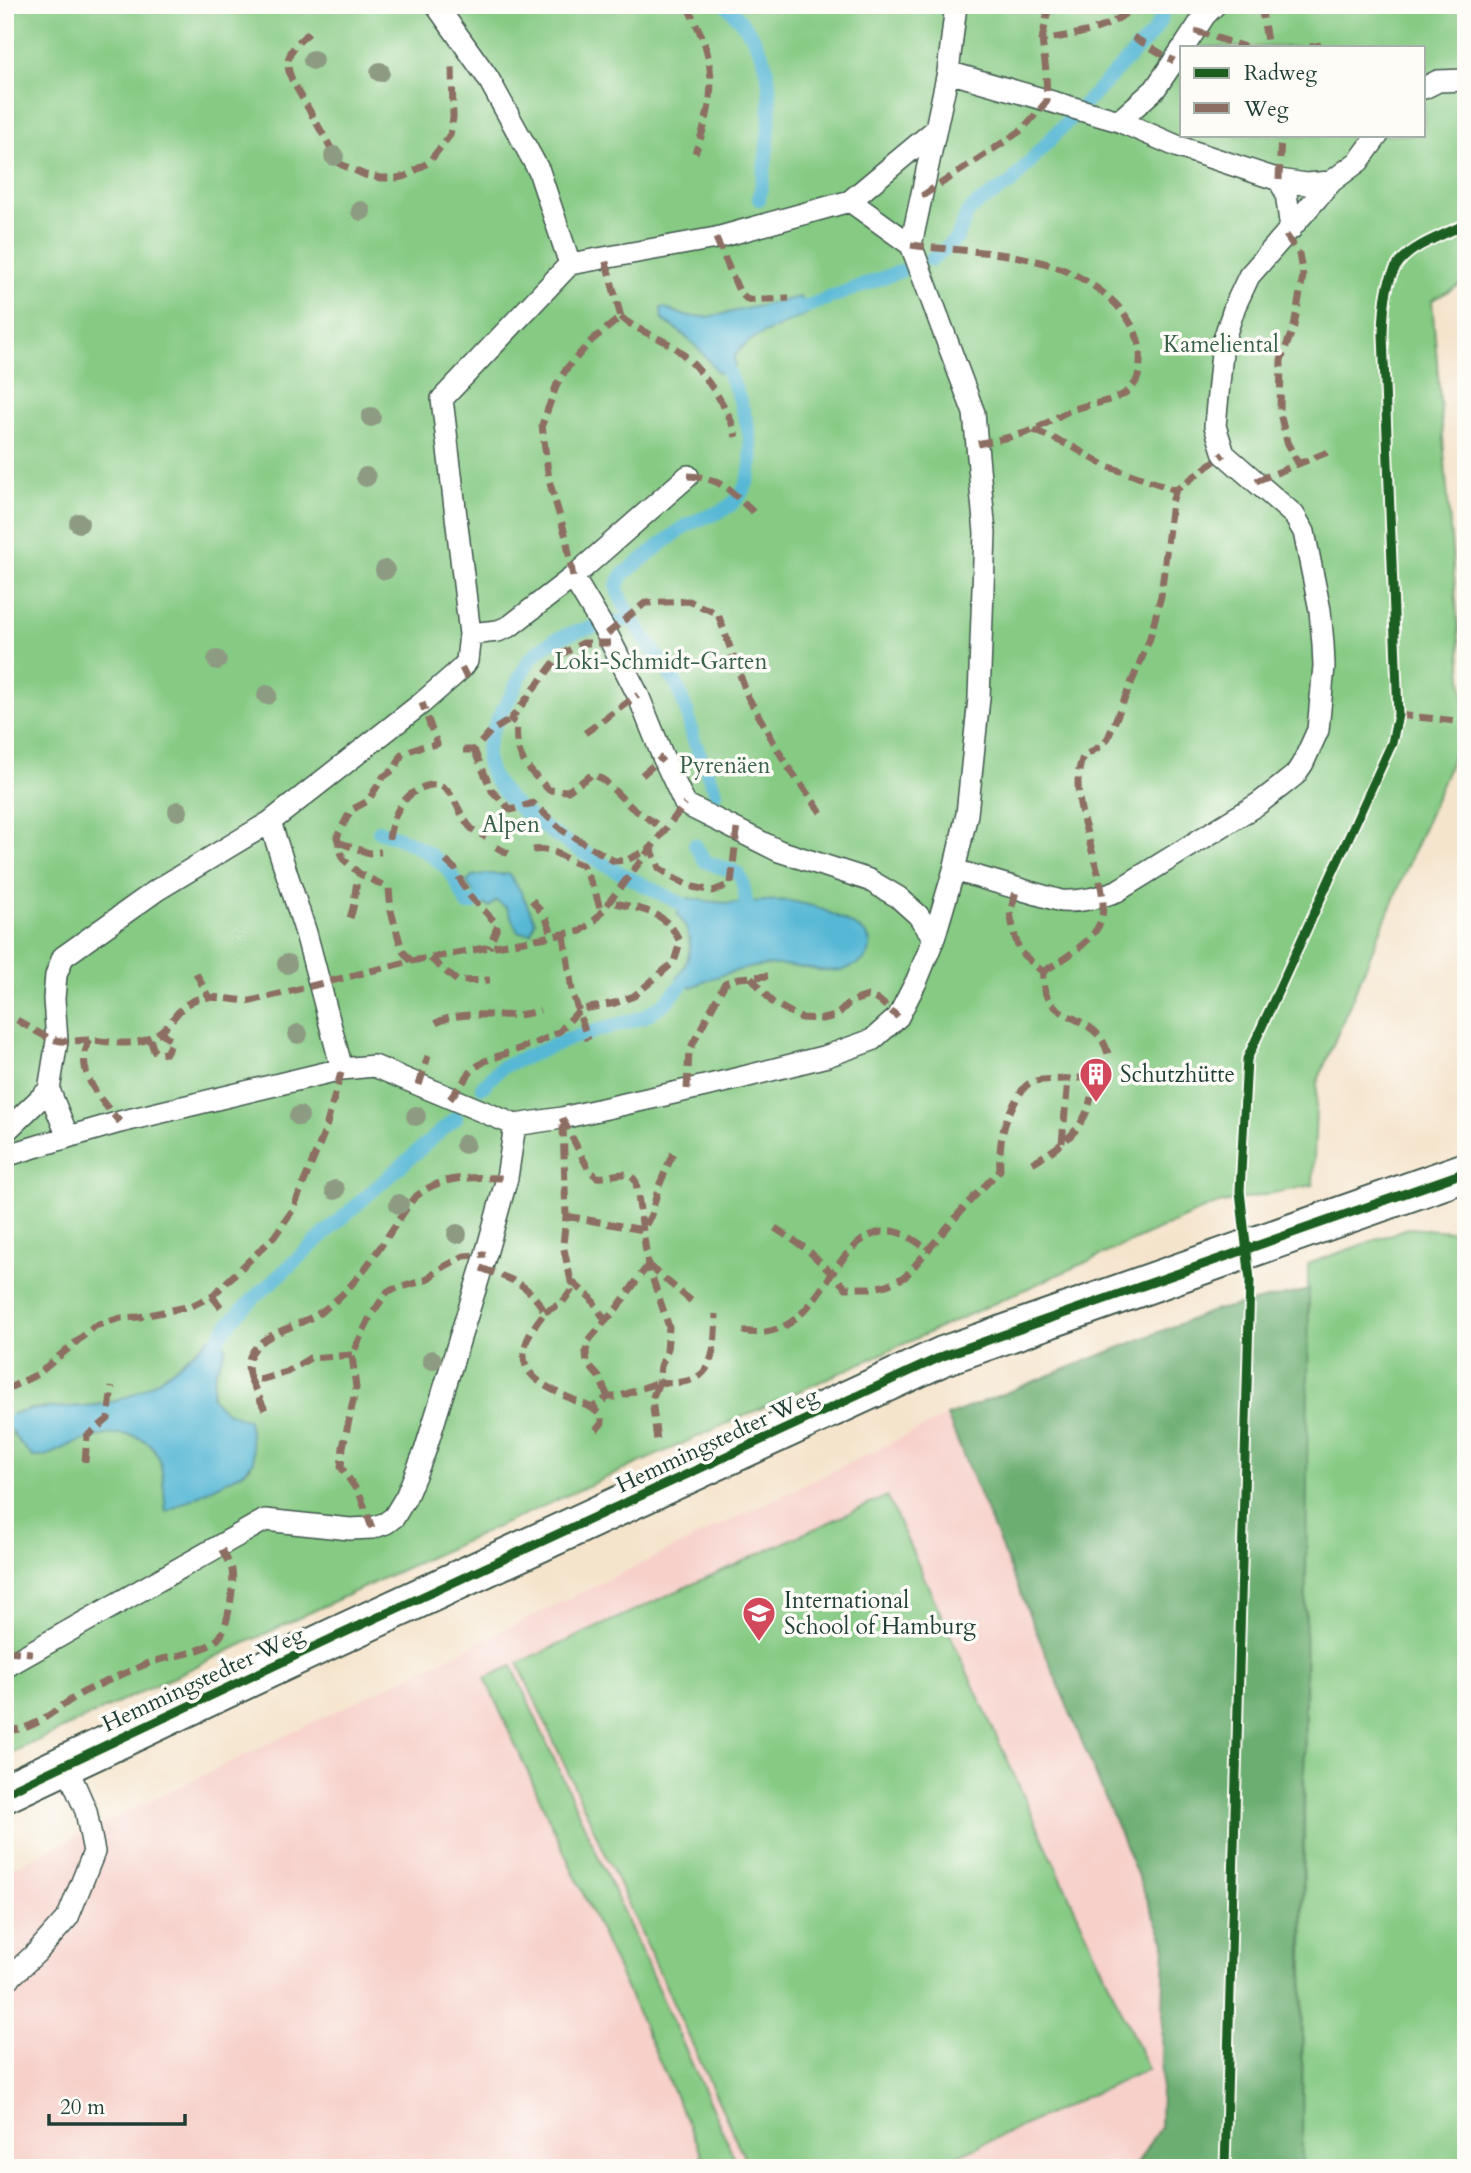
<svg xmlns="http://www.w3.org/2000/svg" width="1471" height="2173" viewBox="0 0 1471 2173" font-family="Cardo,serif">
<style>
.built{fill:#f7d0ca}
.green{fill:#86ca84;stroke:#52845c;stroke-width:2;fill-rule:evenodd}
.forest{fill:#6cae72;stroke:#467653;stroke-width:2}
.water{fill:#57b8d5;stroke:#3b7a84;stroke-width:2}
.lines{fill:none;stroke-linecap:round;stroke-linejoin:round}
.stream{stroke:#57b8d5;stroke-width:14}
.service-casing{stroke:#3f564b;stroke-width:24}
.minor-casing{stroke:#3f564b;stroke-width:42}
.service{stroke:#fff;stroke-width:21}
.minor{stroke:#fff;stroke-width:38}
.quiet{stroke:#8d6e63;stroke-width:7;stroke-dasharray:14 7;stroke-linecap:butt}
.cycleway-casing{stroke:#fdfcf7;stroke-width:13}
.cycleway{stroke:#1b5e20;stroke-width:9}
.tree{fill:#8e9b83}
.labels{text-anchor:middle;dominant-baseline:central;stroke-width:7;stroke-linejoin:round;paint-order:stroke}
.park-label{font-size:23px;fill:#396048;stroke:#fdfcf7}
.poi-label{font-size:23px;fill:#1f3d34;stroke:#fdfcf7;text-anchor:start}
.street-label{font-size:23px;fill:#1f3d34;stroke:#fdfcf7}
</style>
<rect width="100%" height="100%" fill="#fdfcf7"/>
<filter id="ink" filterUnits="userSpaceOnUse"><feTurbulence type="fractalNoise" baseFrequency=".0143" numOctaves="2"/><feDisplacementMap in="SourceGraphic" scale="14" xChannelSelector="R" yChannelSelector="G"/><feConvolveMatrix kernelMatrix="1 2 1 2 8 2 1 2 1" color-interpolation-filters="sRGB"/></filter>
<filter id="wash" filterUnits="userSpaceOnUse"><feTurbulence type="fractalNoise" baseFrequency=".00686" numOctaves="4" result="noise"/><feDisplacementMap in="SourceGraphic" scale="28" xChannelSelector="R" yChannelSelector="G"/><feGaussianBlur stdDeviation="1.57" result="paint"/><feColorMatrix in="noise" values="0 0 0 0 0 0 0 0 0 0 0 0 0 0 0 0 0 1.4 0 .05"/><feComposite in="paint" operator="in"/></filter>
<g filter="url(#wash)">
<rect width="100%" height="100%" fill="#f5e4cc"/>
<path class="built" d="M947,1416L1165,1942L1160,2127L1134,2168H5V1871Z"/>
<path class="green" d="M5,5H1466V282L1432,300L1466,726L1317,1083L1313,1185L1213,1205L390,1575L5,1756ZM1182,47H1424V135H1182ZM211,1337L226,1348L215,1372L212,1397L222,1410L235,1417L251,1466L244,1472L166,1512C164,1497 164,1471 159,1458C144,1424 100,1433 73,1444C58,1449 50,1458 33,1457L12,1434L29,1409C58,1407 88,1408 116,1401C153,1390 183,1362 211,1337Z
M1408,1228L1466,1232V2168H1302L1308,1264Z
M887,1496L1148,2069L930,2168H749L518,1663Z
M512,1666L739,2168H708L485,1678Z"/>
<path class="forest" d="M1309,1290L1302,1950V2168H1134L1160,2127L1165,1942L947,1416L1212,1311Z"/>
<path class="water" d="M800,297L808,313C782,328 751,332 734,357L735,366L718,373C704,353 683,331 662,320L661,308H665L686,316L709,317Z
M485,874H509L521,892L535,921L531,933L518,932L507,908L496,901L489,907L478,900L467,882L472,876Z
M688,898C704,901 720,904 736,903C757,902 779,898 800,903C817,906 834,914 849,923C857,927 865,930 869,939C872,948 869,957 861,962C834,981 802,963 773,965C744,966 717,976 691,987L677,978C694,956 695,935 677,914Z
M211,1337L218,1338L226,1348L215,1372L212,1397C222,1411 231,1416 248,1419L254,1461L244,1472L166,1512C164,1497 164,1472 159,1458C144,1423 100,1434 73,1444C57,1449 50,1458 33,1457C20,1443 8,1435 12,1414C40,1406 69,1408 97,1405C143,1399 178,1366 211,1337Z"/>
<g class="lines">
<path class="stream" d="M726,5C743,22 759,41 765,63C776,99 766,162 759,199
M931,260L957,238L968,212L977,204L1011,183L1043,147L1153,33L1161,19L1165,5
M789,313L901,271
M632,619C597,627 548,631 527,664C520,675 515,689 508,701C498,717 484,742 487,761C497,818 635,880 684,905
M716,793L693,738L687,712L677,685L632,619L618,593L617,585L623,574C644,559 663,542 683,528C695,519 710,517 723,510C777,479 741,396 719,354
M379,831C404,839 434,852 451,874C458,883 462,894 467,904H472L478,900
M695,845L705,861C735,876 741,861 746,902
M482,1087L502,1067L569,1039L644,1017L666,1002L683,983
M211,1353C225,1320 255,1298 281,1274C338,1220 397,1169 456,1118
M5,1423L29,1422"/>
</g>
</g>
<g filter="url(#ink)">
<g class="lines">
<defs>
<path id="service" d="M436,5L488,78L539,171L570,264
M1184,47L1205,15L1215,5
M948,72L1119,121L1179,147L1279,180L1306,184L1331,182L1359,161L1378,135
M1424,88L1438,81L1466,80
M1119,121L1155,89L1182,49
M1279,180L1286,193L1291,229
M850,201L935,130
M573,577L688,476
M470,634L498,631L510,626L573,577L607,634L638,695L663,757L685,804L779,851L869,880L898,897L918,915L934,938
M270,822L306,933L342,1069
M954,870L1061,901C1081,902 1099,898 1117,891L1258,804L1280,787L1295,775L1303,763L1318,730L1324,666L1323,644L1320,610L1304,532L1294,515L1224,454L1215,426L1223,342L1235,306L1249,276L1331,182
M49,1090L57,1041L54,999L56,975L63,957L157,890L270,822L422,703L462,668L467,661L470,634L442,399L570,264L716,238L850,201L911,245L948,72L956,5
M5,1132L49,1090L68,1137L120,1122L342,1069L374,1066L515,1125
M5,1156L68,1137
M5,1667L265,1520L350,1529L372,1528L386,1523L394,1517L406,1497L425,1451L486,1254L507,1178L515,1125L562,1118L732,1080L827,1056L872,1040L898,1017L917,980L934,938L954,870L967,814L979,698L985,533L974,413L911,245
M5,1982L37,1952L68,1917L94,1852L86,1811L66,1765"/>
<path id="minor" d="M5,1793L335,1637L943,1356L1466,1172"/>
</defs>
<use href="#service" class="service-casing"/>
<use href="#minor" class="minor-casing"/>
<use href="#service" class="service"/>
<use href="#minor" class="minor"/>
<path class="quiet" d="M687,5C693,19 701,32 705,45C717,83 709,117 695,153
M1261,5L1268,47
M1195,31L1245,47
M309,33C292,46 282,59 292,80L340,164L365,175L381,178H397L406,176L429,162L450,135L453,118L452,63
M1133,37L1174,61
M1042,40L1049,5
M1310,47L1321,45
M1279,180L1281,135
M922,196L1022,130L1047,101L1046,71L1042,40C1076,34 1109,32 1135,5
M1286,235L1299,254L1303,276L1294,326L1281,360L1280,413L1287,442L1299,465
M716,238L739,291L748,300L789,298
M911,245C961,252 1016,250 1064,270C1100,285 1144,319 1140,362C1140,371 1138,381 1132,387C1119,402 1096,402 1078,408C1062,412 1050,423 1035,429C1018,437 997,439 978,444
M621,317C635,330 657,336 674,347C699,365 730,407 736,437
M1034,430L1073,447L1104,465L1176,490L1224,454
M688,476C720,477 731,491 753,512
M1256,481L1328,452
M573,577L566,537L549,480L542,425L557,384L567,368L592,340L621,317L605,259
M607,634L645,603L689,601L718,614L748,697L786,764L825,818
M611,643H583L560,655L511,719L517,724C514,757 527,768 549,790L568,791L593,774L605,781L631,807L665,830
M462,668L467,678
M1398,715L1466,722
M585,733L638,695
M463,750H474L490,732L511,719
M474,750L492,791L511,810L533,803L562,830L614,861L627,860L651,848L659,868L675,879L693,887L713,891L731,884L737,829
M642,775L663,757
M389,839C391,822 399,801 414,792C453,767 454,813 472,829C476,832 482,835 486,837
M338,842L369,853L381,852
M496,847L511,855
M533,850C556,847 561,859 582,865L595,891L601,912
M446,861L455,869L467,893L498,925L489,948
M532,900L542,913
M350,918C357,900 353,889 360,874
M546,918L553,937
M564,935L572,991L588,1040
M430,958L457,981L490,980
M411,961L402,950L391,911L389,888L360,874L343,859L337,837L351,810L368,801L383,777L395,769L402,754L416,748L437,744L422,703
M1043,972C1061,960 1086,947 1098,927C1120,888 1061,806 1083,757L1102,745L1108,738L1149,641L1161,596L1172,502L1176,490
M196,973L208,996
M751,977L772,1002L801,1018L822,1019L836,1016L850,1002L868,996L880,1001L898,1017
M17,1020C29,1027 43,1037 56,1040C65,1043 78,1040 88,1040C112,1041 136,1049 157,1034C173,1024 178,1005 197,999C212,994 235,1001 251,1001L411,961L581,931L595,920L685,804
M436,1023C468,1006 506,1023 540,1010
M150,1039L154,1051L158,1054L166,1053L172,1041L161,1032
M90,1040C72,1069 101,1101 120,1122
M419,1085L428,1056
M687,1089L689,1051L725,983L739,978L768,976
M450,1099L473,1069L485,1061L541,1041L560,1031L579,1010L615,1003L634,996L674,962L680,942C665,908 641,911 609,901
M562,1118L589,1170L597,1177C611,1179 627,1166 636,1182L648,1265L669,1327L667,1351L661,1366L659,1382C715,1388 714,1357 716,1314
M1062,1143L1068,1080
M1032,1163C1060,1147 1085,1130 1091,1097
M566,1216L643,1230L651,1215L659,1186L673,1153
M775,1228L808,1250L846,1288H873L887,1285L905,1277L967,1204L1000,1170C999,1144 1002,1125 1015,1102C1019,1095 1024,1085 1032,1082C1055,1074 1099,1090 1108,1054C1097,1008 1039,1027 1043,972L1020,952L1015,937L1010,913L1017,888
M648,1265L695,1304
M481,1268C514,1281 526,1281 545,1312C496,1372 541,1385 592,1408
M571,1281L591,1298L605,1320
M212,1296L223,1310
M545,1312L562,1303L571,1291V1281L563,1245L566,1216L563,1124
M743,1331C823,1347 826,1232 890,1231C903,1231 918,1243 929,1250
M352,1355L310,1358L287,1372L263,1379L250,1378C237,1336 295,1330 321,1312C361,1284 385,1238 413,1199C442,1173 471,1178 507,1178
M250,1378L265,1410
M5,1390L38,1374L95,1326L121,1318L139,1317L191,1306L212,1296L274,1237L292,1211L325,1131L342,1069
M608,1397L599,1377L587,1363L586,1352L588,1341L617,1308L648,1265
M596,1430L602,1423V1416L592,1408L608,1397H618L659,1382L652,1399L657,1441
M85,1462L87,1436L108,1419L112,1387
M372,1528L360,1495L341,1467L343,1447L356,1388L352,1355L370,1317L388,1291L426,1280L440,1269L464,1256L486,1254
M5,1599V1600
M5,1651L32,1653
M5,1730C37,1733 62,1701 90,1689C109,1680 129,1671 149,1663C171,1655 201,1655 219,1638C228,1628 235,1583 232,1570C229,1562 224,1554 220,1546"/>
<defs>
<path id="cycleway" d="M5,1793L335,1637L943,1356L1466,1172
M1225,2168L1250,1280L1240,1191L1247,1059L1392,743L1398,715L1383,334C1385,257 1399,254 1466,224"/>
</defs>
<use href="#cycleway" class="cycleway-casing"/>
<use href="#cycleway" class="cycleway"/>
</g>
<g class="tree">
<circle cx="313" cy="60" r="10"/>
<circle cx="380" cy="72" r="10"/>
<circle cx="334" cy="156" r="10"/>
<circle cx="361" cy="211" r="10"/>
<circle cx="371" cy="417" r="10"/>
<circle cx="366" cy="477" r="10"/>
<circle cx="79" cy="523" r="10"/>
<circle cx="385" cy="570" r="10"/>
<circle cx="217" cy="660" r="10"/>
<circle cx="267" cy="695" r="10"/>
<circle cx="178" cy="811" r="10"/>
<circle cx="287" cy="964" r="10"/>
<circle cx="298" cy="1034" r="10"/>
<circle cx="299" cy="1116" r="10"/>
<circle cx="416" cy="1116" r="10"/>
<circle cx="465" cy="1144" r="10"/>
<circle cx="335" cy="1190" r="10"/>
<circle cx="399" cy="1204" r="10"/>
<circle cx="457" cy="1234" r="10"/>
<circle cx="432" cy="1360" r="10"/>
</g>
</g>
<defs>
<symbol id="building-pin" viewBox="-11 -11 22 30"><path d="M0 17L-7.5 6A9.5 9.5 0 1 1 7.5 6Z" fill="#d1495b" stroke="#fdfcf7"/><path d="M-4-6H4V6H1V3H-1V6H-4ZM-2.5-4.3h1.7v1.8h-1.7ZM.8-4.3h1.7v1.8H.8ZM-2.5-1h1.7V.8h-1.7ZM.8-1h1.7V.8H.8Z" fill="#fff"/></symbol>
<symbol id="school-pin" viewBox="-11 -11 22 30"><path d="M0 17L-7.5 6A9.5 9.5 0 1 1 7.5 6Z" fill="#d1495b" stroke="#fdfcf7"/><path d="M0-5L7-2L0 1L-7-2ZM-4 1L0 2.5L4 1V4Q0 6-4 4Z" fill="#fff"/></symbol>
</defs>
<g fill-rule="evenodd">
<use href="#building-pin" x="1077" y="1055" width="38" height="52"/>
<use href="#school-pin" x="740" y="1594" width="38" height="52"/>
</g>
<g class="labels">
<g class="park-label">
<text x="1221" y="344">Kameliental</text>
<text x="661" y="661">Loki-Schmidt-Garten</text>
<text x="725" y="765">Pyrenäen</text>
<text x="511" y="824">Alpen</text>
</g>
<g class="poi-label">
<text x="1120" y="1074">Schutzhütte</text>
<text x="784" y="1600">International<tspan x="784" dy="26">School of Hamburg</tspan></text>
</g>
<g class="street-label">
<text transform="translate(717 1440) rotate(-25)">Hemmingstedter Weg</text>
<text transform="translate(203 1679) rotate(-25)">Hemmingstedter Weg</text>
</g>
</g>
<rect width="1471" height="2173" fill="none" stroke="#fdfcf7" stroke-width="28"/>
<rect x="1180" y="46" width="245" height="91" fill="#fdfcf7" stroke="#a4b0a9" stroke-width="2"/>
<rect x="1194" y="68" width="35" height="10" fill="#1b5e20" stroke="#a4b0a9" stroke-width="2"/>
<text x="1244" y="80" font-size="21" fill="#1f3d34">Radweg</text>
<rect x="1194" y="103" width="35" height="10" fill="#8d6e63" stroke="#a4b0a9" stroke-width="2"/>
<text x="1244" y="116" font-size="21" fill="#1f3d34">Weg</text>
<path d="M49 2114v10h136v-10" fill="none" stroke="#1f3d34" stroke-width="3.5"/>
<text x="60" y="2114" font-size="21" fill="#1f3d34" stroke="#fdfcf7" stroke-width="5" paint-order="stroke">20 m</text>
</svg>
